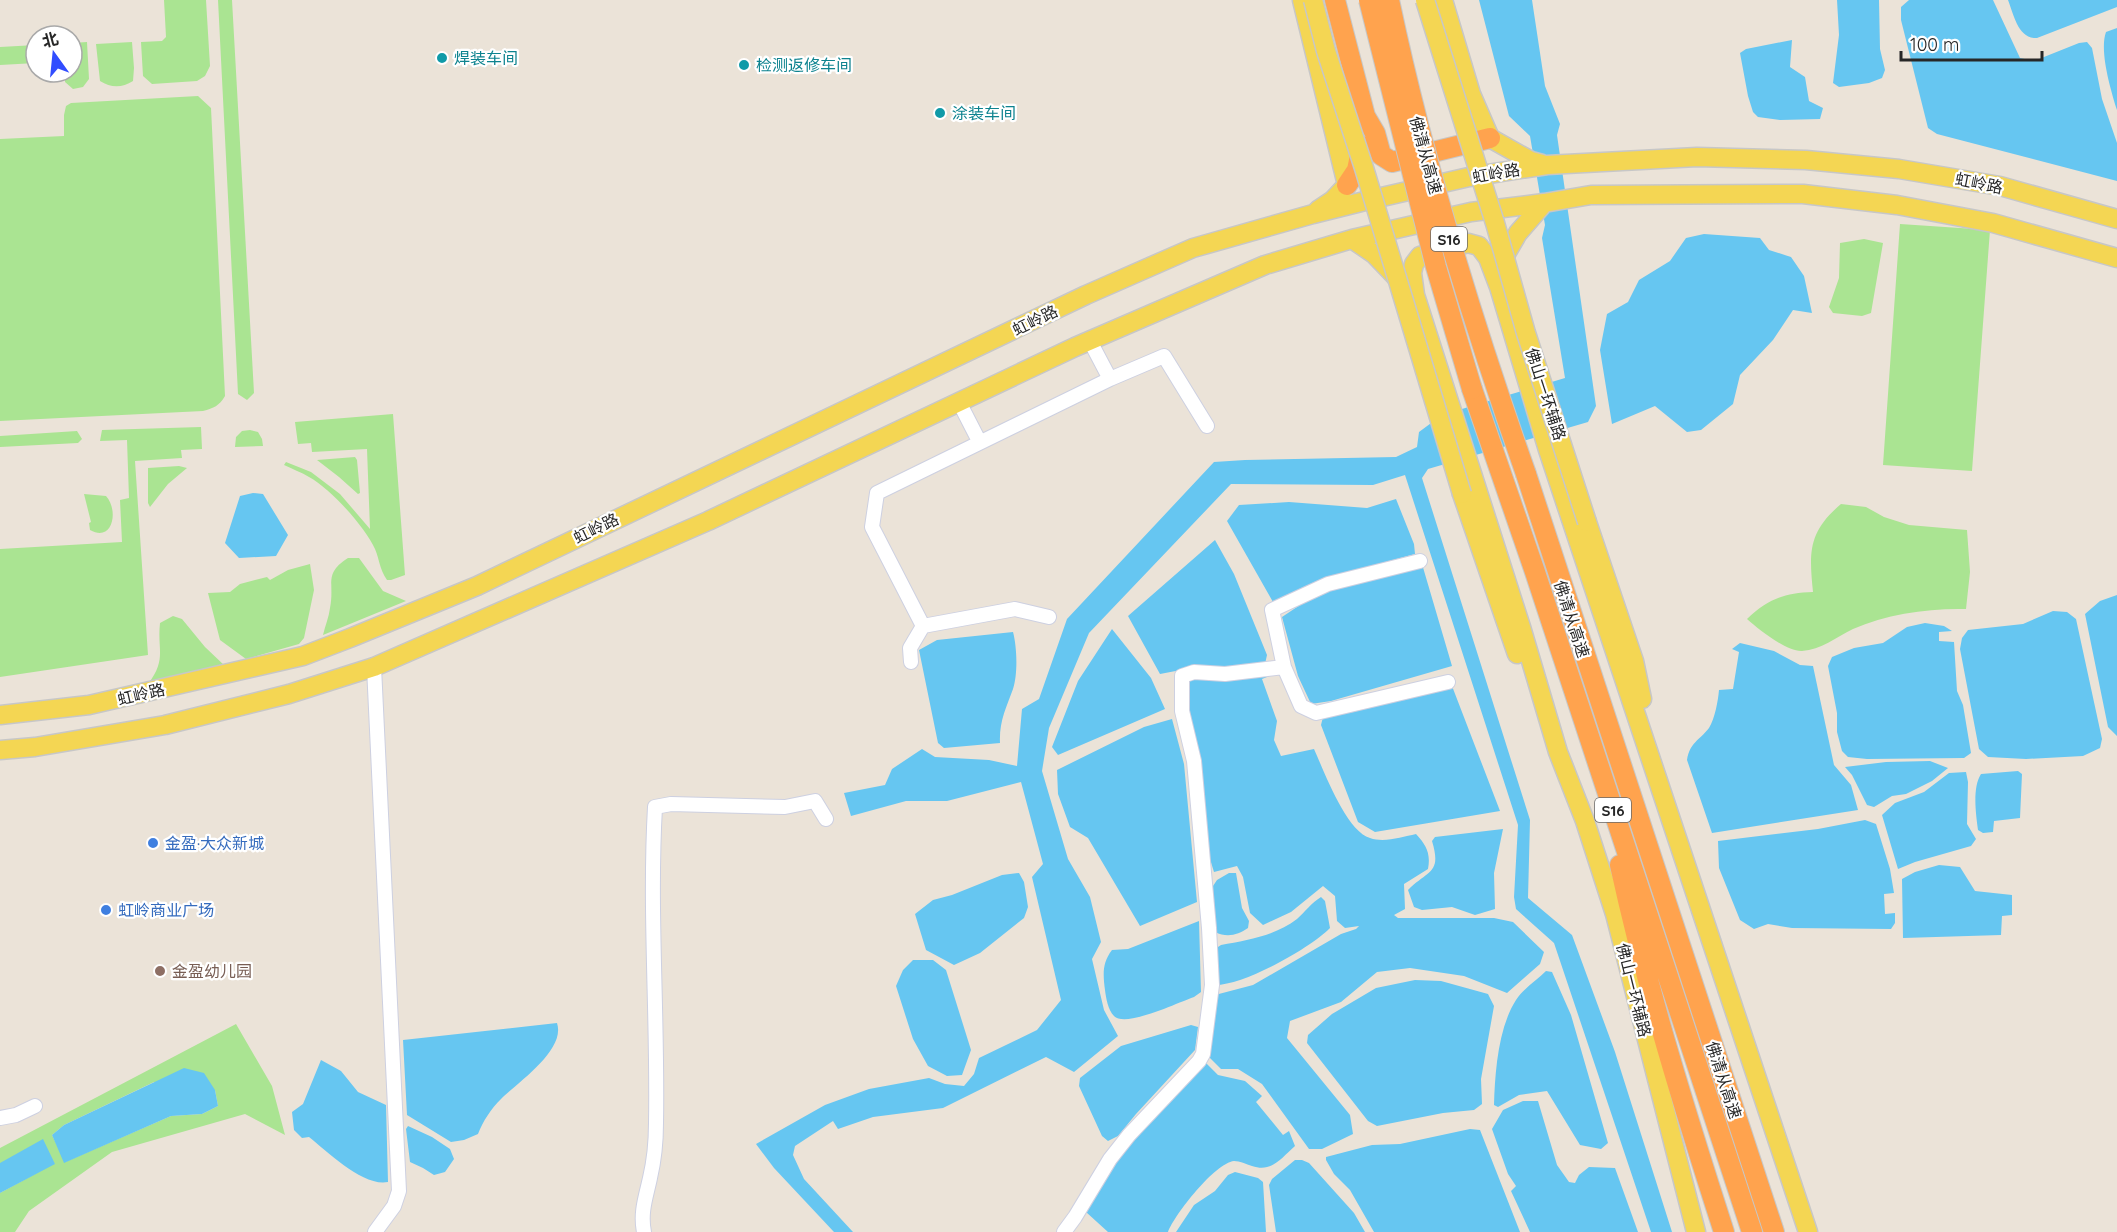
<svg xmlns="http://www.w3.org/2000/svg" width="2117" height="1232" viewBox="0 0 2117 1232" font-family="Quicksand,'Noto Sans SC',sans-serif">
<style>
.green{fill:#aae492;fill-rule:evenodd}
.water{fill:#66c6f1}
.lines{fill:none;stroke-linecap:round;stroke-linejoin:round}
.minor-casing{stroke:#cdd0e1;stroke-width:16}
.major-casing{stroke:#c7c7c7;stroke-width:21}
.highway-casing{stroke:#c7c7c7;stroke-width:22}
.minor{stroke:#fff;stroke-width:14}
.major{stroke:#f4d653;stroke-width:18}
.highway{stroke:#ffa34e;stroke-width:20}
.major-bridge-casing{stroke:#c7c7c7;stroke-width:21;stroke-linecap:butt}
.highway-bridge-casing{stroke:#c7c7c7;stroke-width:22;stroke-linecap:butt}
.major-bridge{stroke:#f4d653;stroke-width:18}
.highway-bridge{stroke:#ffa34e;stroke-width:20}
.culture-dot{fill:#0f9aa8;stroke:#fff;stroke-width:2}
.shop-dot{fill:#3f7fe0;stroke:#fff;stroke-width:2}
.education-dot{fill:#8d6e63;stroke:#fff;stroke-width:2}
.labels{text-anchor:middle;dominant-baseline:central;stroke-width:4.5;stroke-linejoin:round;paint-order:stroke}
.shield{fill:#fff;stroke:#686868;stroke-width:1.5}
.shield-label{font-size:15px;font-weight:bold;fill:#272727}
.culture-label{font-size:16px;fill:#0d838f;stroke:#fff;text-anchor:start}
.street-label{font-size:16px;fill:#272727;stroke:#fff}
.shop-label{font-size:16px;fill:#366cbe;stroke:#fff;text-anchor:start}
.education-label{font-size:16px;fill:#785e54;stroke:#fff;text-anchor:start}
</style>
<rect width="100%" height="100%" fill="#ebe3d8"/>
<path class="green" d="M164,0H206L210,66L205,76L197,81L152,84L143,76L141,42L162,41L166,37Z
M218,0H232L254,393L247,400L238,394Z
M87,42L89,79L83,87L73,89L65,82V72H72V43Z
M132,42L134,68L133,81C122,88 111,88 100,81L96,44Z
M36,45V63L0,65V47Z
M198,96L211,108L225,396C219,406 214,408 203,411L0,421V139L64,136V115L66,106L71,103Z
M1900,224L1990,230L1972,471L1883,465Z
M1864,239L1883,243L1871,313L1862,316L1833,313L1829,307L1839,278L1840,243Z
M393,414L405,575L391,580H387C379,568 380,561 375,549C365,527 331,489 309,477C301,472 292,469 284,465L286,462L311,472L340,494L370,529L367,449L312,452L311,443L298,444L295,422Z
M201,427L202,449L181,450L182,458L135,461L148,655L0,677V549L122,542L120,500L129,498L127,440L100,441L102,430Z
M250,430L258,432L262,439L263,446L235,447L236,437L242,431Z
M77,431L82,439L78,443L0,447V436Z
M355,457L357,460L360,493L358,494L339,477L317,460Z
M179,466L187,468L168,484L150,507L148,503V468Z
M84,494L106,496C119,510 113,543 90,530L89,523L91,522Z
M1841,504L1866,507L1884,517L1909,525L1967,530L1970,572L1966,609C1929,608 1887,614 1853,629C1836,637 1821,650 1802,651C1787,652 1758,629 1747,619C1768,599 1784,593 1813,592C1809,552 1808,532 1841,504Z
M348,558H359L383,591L406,601L323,635C325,626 329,617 330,608C335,583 323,574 348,558Z
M310,564L314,590L304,638L299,644L246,659L220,640L208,593L230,592L240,584L267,577L270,580L288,570Z
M173,616L182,619L205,647L225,666L148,684C167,659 157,650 160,623Z
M236,1024L272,1086L285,1135L245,1114L112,1152L29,1211L15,1232H0V1193L55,1163H0V1148ZM154,1082L215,1090L218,1106L202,1114L171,1116L65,1162L52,1135L64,1125Z"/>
<path class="water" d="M1479,0H1532L1545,86L1560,124L1557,135L1596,406L1588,422L1428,469L1422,478L1530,820L1528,898L1572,935L1615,1052L1672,1232H1651L1554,943L1516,909L1514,897L1518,825L1405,475L1373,485L1231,484L1089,633L1049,728L1042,771L1068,859L1090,897L1101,942L1092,959L1104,1010L1118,1036L1074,1072L1046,1057L943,1108L873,1117L838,1129L833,1121L795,1146L793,1155L804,1179L853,1232H834L774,1168L756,1144L825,1105L869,1089L929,1078L945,1084L964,1086L974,1074L979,1058L1037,1030L1061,1000L1032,877L1043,864L1021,782L947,801H906L851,816L844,793L885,785L892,769L922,749L935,757L989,760L1017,766L1022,709L1039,699L1067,619L1214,462L1245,460L1396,457L1417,447L1419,432L1442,415L1565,378L1542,238L1545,225L1530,136L1509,116Z
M1837,0H1879L1880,49L1885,70L1882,78L1869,83L1839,87L1833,83L1839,35Z
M1909,0H1993L2020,58L2034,61L2079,43L2087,42L2092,48L2102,99L2117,143V181L1937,134L1928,128L1901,20V7Z
M2008,0H2117V7L2037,38C2018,39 2014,15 2008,0Z
M2117,28V110C2111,91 2099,51 2106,32Z
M1792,40L1790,67L1805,77L1809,101L1823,108L1820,119L1780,120L1758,117L1753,112L1748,96L1740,53L1746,49Z
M1704,234L1760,238L1769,250L1791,257L1804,276L1812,313L1793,310L1773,340L1740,375L1733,404L1701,430L1687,432L1655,406L1612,424L1600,350L1607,314L1628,302L1639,280L1670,261L1686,238Z
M253,493L263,494L288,535L276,556L239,558L225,543L240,496Z
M1396,499L1414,544L1415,554L1327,578L1273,602L1227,521L1239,505L1289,502L1367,508Z
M1215,540L1234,574L1267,655L1265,664L1186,669L1160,674L1128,616Z
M1422,564L1452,666L1331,701L1311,704L1298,676L1282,617L1315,595L1365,579Z
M2117,595V736L2108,727L2085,614L2100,601Z
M2053,611L2067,612L2076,619L2102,739L2100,748L2083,756L2026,759L1988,757L1979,749L1960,649L1962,638L1968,630L2023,624Z
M1925,623L1944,626L1952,631L1939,632V641L1954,642L1957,691L1963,705L1971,753L1964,758L1867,759L1848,757L1842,751L1837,732V713L1828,666L1832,657L1854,648L1883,643L1907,627Z
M1112,629L1151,678L1165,709L1058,755L1052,747L1078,681Z
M1013,632C1017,647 1018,674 1013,689C1006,708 999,722 1000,743L944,748L938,743L919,650L937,640Z
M1740,643L1774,651L1800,665L1813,666L1834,765L1851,785L1858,810L1712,833L1687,760C1690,742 1699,741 1709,728C1715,718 1718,701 1719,690L1733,689L1739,652L1732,649Z
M1272,675L1262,679L1277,721L1274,740L1281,756L1314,749C1324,771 1346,831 1370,838C1384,843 1402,837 1416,834C1426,845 1431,853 1428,869L1404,884L1405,909L1394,915L1398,918H1494L1513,922L1544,952L1540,964L1507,993L1464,976L1410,968L1377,972L1341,1002L1290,1021L1287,1038L1350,1115L1353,1134L1322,1149H1309L1262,1084L1238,1069H1221L1205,1053L1215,995L1253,985L1341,934L1356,929L1359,926L1345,928L1337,921L1335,896L1323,886L1291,912L1263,925L1250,913L1243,877L1237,866L1214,872L1209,856L1183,704L1185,681L1194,676Z
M1452,686L1500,811L1375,832L1358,822L1321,725L1323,717L1353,712Z
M1172,719L1184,764L1197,902L1140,926L1088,838L1070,827L1058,794L1057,770L1144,727Z
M1930,761L1948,768L1932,781L1906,794L1892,796L1874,807L1867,805L1852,775L1845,767L1886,762Z
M2018,771L2022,774L2020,818L1994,821L1993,832L1983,833L1978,830C1976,814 1972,788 1981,774Z
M1966,772L1968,782L1967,824L1976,839L1971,846L1915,862L1898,869L1882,815L1895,803L1924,792L1949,773Z
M1865,820L1876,824L1890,869L1894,893L1884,894L1885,914L1895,913V923L1891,929L1792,928L1768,924L1754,929L1740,920L1719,868L1718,841L1818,829Z
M1503,829L1494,873L1495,909L1475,915L1452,907L1422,910L1414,907L1408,890C1428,870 1442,874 1432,841L1435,837Z
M1939,865L1960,867L1975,891L2012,895V915L2002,916L2001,935L1903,938L1902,879L1915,872Z
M1019,873L1024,882L1028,907L1024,918L980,953L954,965L926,950L915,914L933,900L952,895L1002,875Z
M1229,873H1236L1242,908L1249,921L1248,928C1238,935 1227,938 1215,932L1211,889L1217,880Z
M1321,897L1325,901L1330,928C1309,949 1243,986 1214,985L1215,949L1221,945C1247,940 1275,936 1297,919C1305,912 1311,903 1321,897Z
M1199,921L1201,992L1194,997C1179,1002 1126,1028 1114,1016C1108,1010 1106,998 1105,990C1103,974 1102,963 1112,950L1128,949Z
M913,960H933L946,970L971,1050L962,1075L947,1076L928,1066L913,1039L896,986L903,970Z
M1546,971L1552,972L1571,1015L1608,1143L1601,1149L1580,1145L1547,1091L1519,1095L1498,1107L1494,1105C1495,1073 1498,1028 1516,1000C1523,989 1537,980 1546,971Z
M1415,980L1441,981L1488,994L1494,1006L1481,1079L1482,1104L1474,1110L1443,1113L1377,1126L1368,1121L1307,1043L1308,1035L1332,1014L1376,988Z
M557,1023C566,1050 518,1082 501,1099C491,1109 483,1121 478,1134L464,1140L451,1142L407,1115L403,1040Z
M1191,1025L1198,1027L1195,1050L1136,1114L1118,1136L1108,1141L1102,1136L1079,1086L1080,1078L1121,1046Z
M321,1060L341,1071L358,1092L386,1105L388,1182C363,1187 328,1152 309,1137L302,1138L294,1130L292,1112L303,1104Z
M1206,1063L1218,1075L1245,1081L1262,1096L1256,1102L1283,1135L1289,1131L1295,1146C1281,1158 1272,1173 1252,1166C1246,1164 1240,1161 1234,1161C1215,1163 1175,1214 1168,1232H1108L1086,1212L1087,1200L1110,1163L1200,1064Z
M184,1068L204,1073L215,1090L218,1106L202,1114L171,1116L64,1163L52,1135L64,1125Z
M1523,1101H1538L1557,1165L1569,1182L1575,1183L1579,1175L1589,1167L1615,1168L1638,1232H1530L1511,1191L1516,1186L1508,1174L1492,1129L1503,1110Z
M408,1126L432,1137L450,1149L454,1159L445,1172L434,1175L423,1168L410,1162L406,1129Z
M1470,1129L1480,1130L1520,1232H1374L1350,1190L1334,1174L1326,1160V1157L1372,1145L1400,1144Z
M43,1139L55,1164L0,1193V1163Z
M1295,1160H1302L1309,1163L1354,1213L1365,1232H1276L1269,1185L1272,1179Z
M1235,1172L1258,1178L1263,1182L1266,1232H1176L1194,1205L1215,1191L1228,1175Z"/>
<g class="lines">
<defs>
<path id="minor" d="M1090,341L1110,379
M959,402L979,441
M1049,617L1015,609L923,626L872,527L877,493L1110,379L1164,356L1207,426
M911,662L910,648L923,626
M374,667L399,1191L394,1206L375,1232
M1284,667L1272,610L1328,584L1420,561
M0,1118L16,1115L35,1106
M644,1232C640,1212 646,1197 650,1178C654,1161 656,1141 656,1123C658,1018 649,912 655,807L671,804L785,807L815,801L826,819
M1064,1232L1075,1217L1110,1159L1129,1135L1199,1061L1203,1054L1212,985L1209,928L1194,761L1182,711V676L1194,672L1225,674L1284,667L1301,706L1316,713L1448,682"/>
<path id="major" d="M1302,0L1347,185L1333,200L1318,210
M1443,0L1471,94L1490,138L1531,161L1542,164
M1352,239L1374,254L1398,279
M1500,264L1518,233L1544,203
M1462,494L1517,654
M1587,522L1634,661L1642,699
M0,715L89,705L303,656L350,638L477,586L1086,295L1193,248L1313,214L1373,199L1469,177L1547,165L1697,157L1806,160L1899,169L2000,186L2117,219
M0,750L35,747L165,725L289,694L374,667L708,521L1075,347L1265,265L1352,239L1471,212L1544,203L1591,195L1803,194L1897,205L1993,223L2117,258
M1696,1232L1615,914L1585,821L1558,752L1521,627L1415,295L1412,273L1414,264L1420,256L1468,243L1479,246L1488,258L1499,287L1548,450L1808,1232"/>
<path id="highway" d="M1335,0L1365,116L1375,133L1381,155L1392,162L1490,138
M1347,185L1357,170L1362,146
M1472,389L1535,572L1752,1232
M1526,474L1774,1232
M1620,865C1647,989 1685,1111 1724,1232"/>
</defs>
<use href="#minor" class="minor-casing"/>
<use href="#major" class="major-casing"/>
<use href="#highway" class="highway-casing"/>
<use href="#minor" class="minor"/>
<use href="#major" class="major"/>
<use href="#highway" class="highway"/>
<defs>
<path id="major-bridge" d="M1313,0L1326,51L1364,168L1462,494
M1425,0L1495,223L1526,333L1587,522"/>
<path id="highway-bridge" d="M1369,0L1436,267L1472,389
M1389,0C1423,162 1471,318 1526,474"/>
</defs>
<use href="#major-bridge" class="major-bridge-casing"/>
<use href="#highway-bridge" class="highway-bridge-casing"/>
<use href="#major-bridge" class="major-bridge"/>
<use href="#highway-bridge" class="highway-bridge"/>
</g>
<g class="culture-dot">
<circle cx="442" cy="58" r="6"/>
<circle cx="744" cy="65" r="6"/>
<circle cx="940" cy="113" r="6"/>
</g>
<g class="shop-dot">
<circle cx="153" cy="843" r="6"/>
<circle cx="106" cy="910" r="6"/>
</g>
<circle class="education-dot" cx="160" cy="971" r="6"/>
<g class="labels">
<g class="shield">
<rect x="1431" y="227" width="36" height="24" rx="4.5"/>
<rect x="1595" y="798" width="36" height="24" rx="4.5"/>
</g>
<g class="shield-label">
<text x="1449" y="239">S16</text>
<text x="1613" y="810">S16</text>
</g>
<g class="culture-label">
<text x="454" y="58">焊装车间</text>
<text x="756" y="65">检测返修车间</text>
<text x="952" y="113">涂装车间</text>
</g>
<g class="street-label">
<text transform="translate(1426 155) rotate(75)">佛清从高速</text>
<text transform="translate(1496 173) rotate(-10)">虹岭路</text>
<text transform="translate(1979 183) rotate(11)">虹岭路</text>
<text transform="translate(1035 320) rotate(-26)">虹岭路</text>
<text transform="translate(1546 394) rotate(72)">佛山一环辅路</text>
<text transform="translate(596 528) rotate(-26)">虹岭路</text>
<text transform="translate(1572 619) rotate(72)">佛清从高速</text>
<text transform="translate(141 694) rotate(-13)">虹岭路</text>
<text transform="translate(1634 990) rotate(76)">佛山一环辅路</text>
<text transform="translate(1724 1080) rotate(72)">佛清从高速</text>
</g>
<g class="shop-label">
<text x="165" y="843">金盈·大众新城</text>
<text x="118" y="910">虹岭商业广场</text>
</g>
<g class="education-label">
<text x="172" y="971">金盈幼儿园</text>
</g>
</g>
<g transform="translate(54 54) rotate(345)"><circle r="28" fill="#ffffff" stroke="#a9a9a9" stroke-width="1.5"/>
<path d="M0-4.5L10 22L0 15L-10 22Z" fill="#314dff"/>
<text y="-9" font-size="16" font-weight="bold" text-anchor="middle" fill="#272727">北</text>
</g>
<path d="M1901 51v9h141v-9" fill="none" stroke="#272727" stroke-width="3"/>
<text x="1910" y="51" font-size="18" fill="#272727" stroke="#ffffff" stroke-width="4.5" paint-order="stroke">100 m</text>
</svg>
